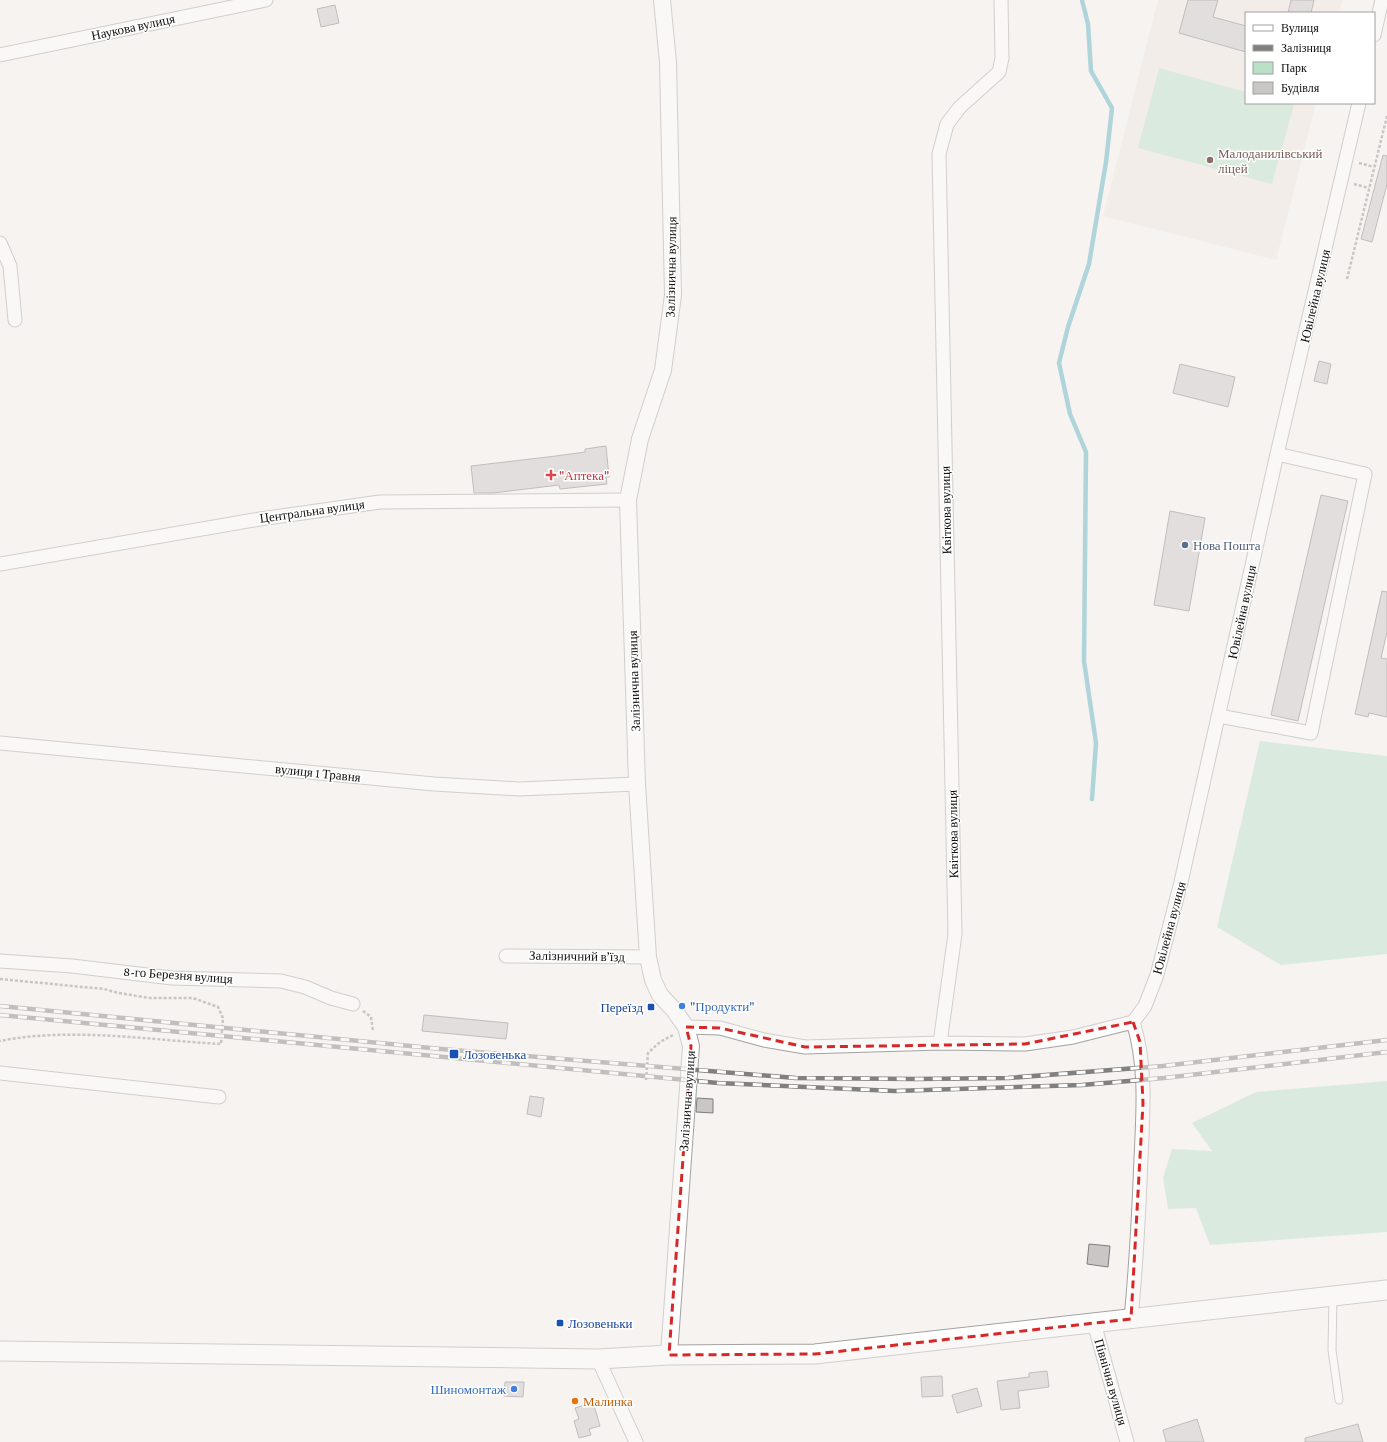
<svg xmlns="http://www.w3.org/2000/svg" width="1387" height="1442" viewBox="0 0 1387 1442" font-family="'Crimson Pro',serif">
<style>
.built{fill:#efe6df}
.green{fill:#bae1c8}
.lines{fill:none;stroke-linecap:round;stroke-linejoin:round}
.stream{stroke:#5ab0bc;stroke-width:4.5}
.building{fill:#cac6c6;stroke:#807d7d}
.service-casing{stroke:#a4a2a0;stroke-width:9}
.minor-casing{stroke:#a4a2a0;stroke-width:15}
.tertiary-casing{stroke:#a4a2a0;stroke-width:18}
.secondary-casing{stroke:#a4a2a0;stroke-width:21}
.path{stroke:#908e8c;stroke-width:2.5;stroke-dasharray:3 2;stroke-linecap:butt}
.service{stroke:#fff;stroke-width:7}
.minor{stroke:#fff;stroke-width:13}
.tertiary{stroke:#fff;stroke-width:16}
.secondary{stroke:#fff;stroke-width:19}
.rail-casing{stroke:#82807e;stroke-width:4.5}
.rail{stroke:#fff;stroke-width:3;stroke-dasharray:9;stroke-linecap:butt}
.marked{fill:none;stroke:#d62828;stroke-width:3;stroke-dasharray:8 5;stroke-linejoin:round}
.education-dot{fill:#8d6e63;stroke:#fff;stroke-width:1.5}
.health-dot{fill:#e0444e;stroke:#fff;stroke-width:1.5}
.service-dot{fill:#5c6f8a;stroke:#fff;stroke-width:1.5}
.shop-dot{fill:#3f7fe0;stroke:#fff;stroke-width:1.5}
.transit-dot{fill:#1a4fb4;stroke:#fff;stroke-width:1.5}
.food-dot{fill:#e8710a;stroke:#fff;stroke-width:1.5}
.labels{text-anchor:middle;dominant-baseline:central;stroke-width:3;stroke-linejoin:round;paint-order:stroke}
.street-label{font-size:13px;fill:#11100f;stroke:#fff}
.education-label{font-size:13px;fill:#785e54;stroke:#fff;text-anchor:start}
.health-label{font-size:13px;fill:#be3a42;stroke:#fff;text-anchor:start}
.service-label{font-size:13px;fill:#4e5e75;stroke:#fff;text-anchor:start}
.shop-label{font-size:13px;fill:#366cbe;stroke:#fff;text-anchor:start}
.transit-label{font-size:13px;fill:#164399;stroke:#fff;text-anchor:start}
.food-label{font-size:13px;fill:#c56008;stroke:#fff;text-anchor:start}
</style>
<rect width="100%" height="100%" fill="#f6f3f1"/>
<path class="built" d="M1158,0H1343L1339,13H1246V103H1316L1276,260L1103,216Z"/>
<path class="green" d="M1159,68L1246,92V103H1287L1294,105L1272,184L1138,148Z
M1260,741L1387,756V954L1281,965L1217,927Z
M1387,1081V1232L1210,1245L1196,1208L1168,1209L1163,1178L1172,1149L1212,1151L1192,1123L1256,1092Z"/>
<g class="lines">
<path class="stream" d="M1082,0L1088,24L1091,71L1112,108L1106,162L1089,264L1068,327L1059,363L1070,414L1086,452L1084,661L1096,743L1092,799"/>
</g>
<path class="building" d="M1188,0H1218L1213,17L1246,26V52L1179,33Z
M1291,0H1314L1311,13H1288Z
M335,5L339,23L321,27L317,9Z
M1383,155L1387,156V184L1372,242L1361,239Z
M1319,361L1331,364L1327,384L1314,381Z
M1180,364L1235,377L1228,407L1173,393Z
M606,446L609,477H606L607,484L560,489L559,485L493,493H474L471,466L556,456L585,452V449Z
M1321,495L1348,501L1298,721L1271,715Z
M1170,511L1205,518L1189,611L1154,605Z
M1382,591L1387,592V632L1381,658L1387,659V717L1369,713L1368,717L1355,714Z
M424,1015L508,1023L506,1039L422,1031Z
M530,1096L544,1098L541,1117L527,1114Z
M697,1098L713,1099V1113L696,1112Z
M1089,1244L1110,1246L1108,1267L1087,1264Z
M1047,1371L1049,1387L1018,1391L1020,1408L1001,1410L997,1381L1029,1377V1373Z
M942,1376L943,1396L922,1397L921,1377Z
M505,1382H524L523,1397L504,1396Z
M977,1388L982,1406L957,1413L952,1395Z
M593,1402L600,1426L589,1429L591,1435L579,1438L574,1421L579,1419L575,1408Z
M1197,1419L1204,1442H1166L1163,1430Z
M1358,1424L1363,1442H1305V1438Z"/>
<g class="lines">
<defs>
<path id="service" d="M1333,1296L1332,1350L1339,1400"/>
<path id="minor" d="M1374,35L1382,0
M0,55L266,0
M0,243L10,266L15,320
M0,564L260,519L380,502L628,500
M1219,716L1311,733L1365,474L1277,454
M0,743L434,784L519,789L637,784
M506,956L648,957
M0,961L72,966L172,978L281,981L305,987L331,998L353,1004
M1133,1022L1145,1006L1157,975L1181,882L1277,454L1359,103
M686,1027L720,1028L764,1040L805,1047L940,1043L1025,1044L1073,1037L1133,1022
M940,1043L955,934L939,154L947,124L960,107L999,72L1002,58L1001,0
M0,1073L219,1097
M1131,1319C1136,1266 1139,1212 1141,1158C1143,1114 1147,1065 1133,1022
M1094,1323L1127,1442
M598,1359L636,1442"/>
<path id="tertiary" d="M662,0L668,62L673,295L663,370L640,439L628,500L637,784L648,957L653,980L660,995L674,1010L686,1027L691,1046L669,1355"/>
<path id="secondary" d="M0,1351L598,1359L669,1355L815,1354L1387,1290"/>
</defs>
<use href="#service" class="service-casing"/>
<use href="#minor" class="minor-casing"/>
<use href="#tertiary" class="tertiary-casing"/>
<use href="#secondary" class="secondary-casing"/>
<path class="path" d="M1359,163L1374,167
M1354,184L1369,188
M1347,279L1387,116
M0,979L104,989L119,993L150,998H193L218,1007L223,1018L221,1044C150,1040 70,1027 0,1041
M363,1011L371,1017L373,1031
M646,1080L648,1053L660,1042L673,1035"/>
<use href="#service" class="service"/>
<use href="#minor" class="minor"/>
<use href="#tertiary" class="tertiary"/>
<use href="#secondary" class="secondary"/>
<defs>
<path id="rail" d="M0,1006L441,1049L796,1078L916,1079L1008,1078L1163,1066L1387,1040
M0,1015L718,1083L895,1091L1082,1085L1164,1078L1387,1052"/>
</defs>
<use href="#rail" class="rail-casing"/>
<use href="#rail" class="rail"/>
</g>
<path d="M0 0H1387V1442H0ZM1133,1022L1140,1042L1143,1103L1131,1319L815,1354L669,1355L691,1046L686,1027L720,1028L805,1047L1025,1044Z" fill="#f6f3f1" fill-opacity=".55" fill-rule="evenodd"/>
<path class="marked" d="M1133,1022L1140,1042L1143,1103L1131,1319L815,1354L669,1355L691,1046L686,1027L720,1028L805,1047L1025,1044Z"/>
<circle class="education-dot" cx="1210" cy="160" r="4"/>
<path class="health-dot" d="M549 469h4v4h4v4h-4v4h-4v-4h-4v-4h4z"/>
<circle class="service-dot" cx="1185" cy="545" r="4"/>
<g class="shop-dot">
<circle cx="682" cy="1006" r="4"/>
<circle cx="514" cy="1389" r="4"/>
</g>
<g class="transit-dot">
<rect x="647" y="1003" width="8" height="8" rx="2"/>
<rect x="449" y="1049" width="10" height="10" rx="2"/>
<rect x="556" y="1319" width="8" height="8" rx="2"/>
</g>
<circle class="food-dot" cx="575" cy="1401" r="4"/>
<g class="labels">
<g class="street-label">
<text transform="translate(133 27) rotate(-12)">Наукова вулиця</text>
<text transform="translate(671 267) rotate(-89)">Залізнична вулиця</text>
<text transform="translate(1315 296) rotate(-77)">Ювілейна вулиця</text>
<text transform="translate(946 510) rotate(-91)">Квіткова вулиця</text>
<text transform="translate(312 511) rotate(-8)">Центральна вулиця</text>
<text transform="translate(1242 612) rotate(-78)">Ювілейна вулиця</text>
<text transform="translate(634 681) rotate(-92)">Залізнична вулиця</text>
<text transform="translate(318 773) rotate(6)">вулиця 1 Травня</text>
<text transform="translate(953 834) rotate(-91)">Квіткова вулиця</text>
<text transform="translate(1169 928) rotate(-75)">Ювілейна вулиця</text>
<text transform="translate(577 956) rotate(1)">Залізничний в’їзд</text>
<text transform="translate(178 975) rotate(4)">8-го Березня вулиця</text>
<text transform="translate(687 1101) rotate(-86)">Залізнична вулиця</text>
<text transform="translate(1111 1382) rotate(74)">Північна вулиця</text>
</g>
<g class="education-label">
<text x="1218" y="153">Малоданилівський<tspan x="1218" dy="15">ліцей</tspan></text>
</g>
<g class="health-label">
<text x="559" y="475">"Аптека"</text>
</g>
<g class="service-label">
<text x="1193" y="545">Нова Пошта</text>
</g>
<g class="shop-label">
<text x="690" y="1006">"Продукти"</text>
<text x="506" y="1389" text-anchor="end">Шиномонтаж</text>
</g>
<g class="transit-label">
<text x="643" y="1007" text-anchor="end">Переїзд</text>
<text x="463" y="1054">Лозовенька</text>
<text x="568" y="1323">Лозовеньки</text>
</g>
<g class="food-label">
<text x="583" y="1401">Малинка</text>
</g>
</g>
<rect x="1245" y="12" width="130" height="92" fill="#ffffff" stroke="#a09f9f"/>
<rect x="1253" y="25" width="20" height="6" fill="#ffffff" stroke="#a09f9f"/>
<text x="1281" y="32" font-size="12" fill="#11100f">Вулиця</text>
<rect x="1253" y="45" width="20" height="6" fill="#82807e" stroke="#a09f9f"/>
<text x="1281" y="52" font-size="12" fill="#11100f">Залізниця</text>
<rect x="1253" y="62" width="20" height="12" fill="#bae1c8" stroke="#a09f9f"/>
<text x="1281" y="72" font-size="12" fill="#11100f">Парк</text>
<rect x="1253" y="82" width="20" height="12" fill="#cac6c6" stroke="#a09f9f"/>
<text x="1281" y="92" font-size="12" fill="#11100f">Будівля</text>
</svg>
